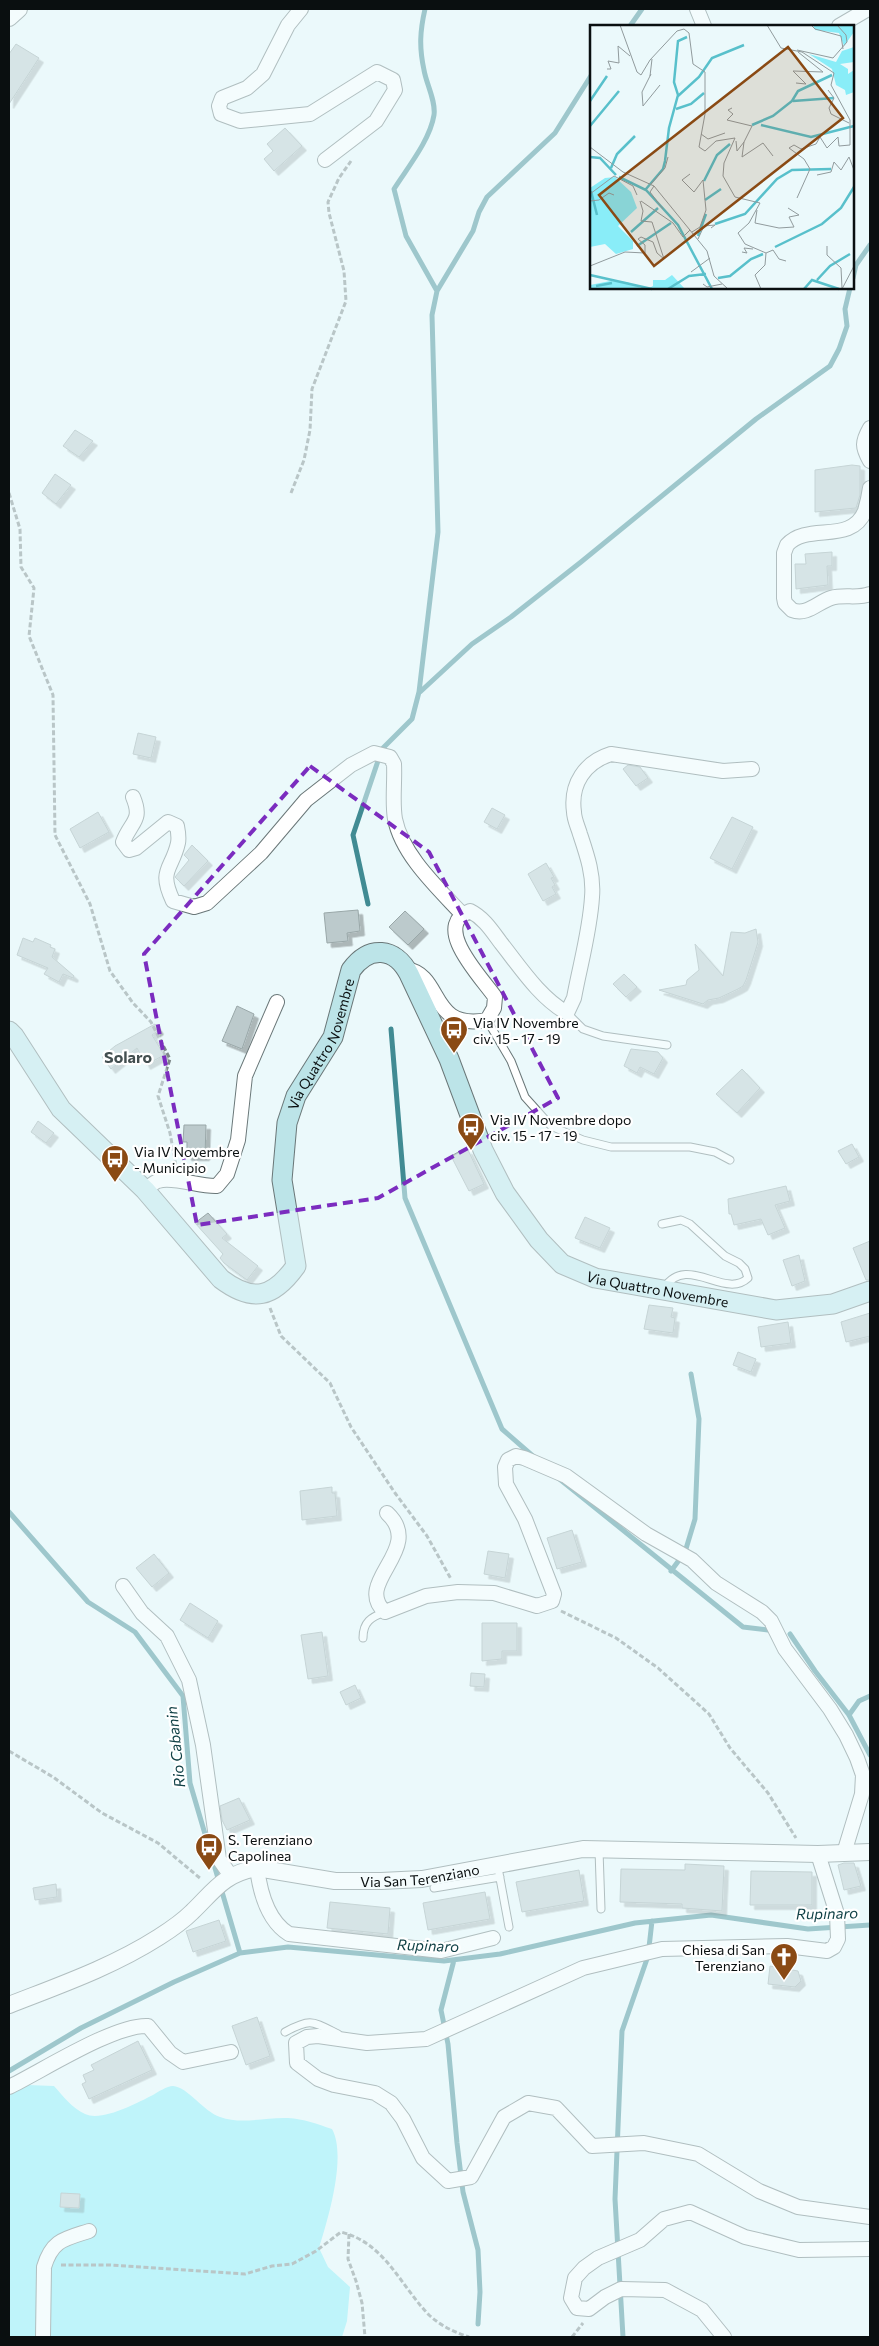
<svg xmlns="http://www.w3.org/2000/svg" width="879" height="2346" viewBox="0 0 879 2346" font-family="Commissioner,sans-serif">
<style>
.green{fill:#89edf8}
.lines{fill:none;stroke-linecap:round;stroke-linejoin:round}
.stream{stroke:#418b93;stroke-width:5}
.building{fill:#bccacc;stroke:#99a7a8;filter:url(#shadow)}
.service-casing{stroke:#6a7778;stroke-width:9}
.minor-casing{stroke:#6a7778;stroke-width:16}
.tertiary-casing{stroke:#6a7778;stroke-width:18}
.secondary-casing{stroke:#6a7778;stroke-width:21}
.path{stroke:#7d8788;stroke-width:3;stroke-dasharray:5 2.5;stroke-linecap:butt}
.service{stroke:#fff;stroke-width:7}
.minor{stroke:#fff;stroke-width:14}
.tertiary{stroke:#fff;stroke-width:16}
.secondary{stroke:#bce4e8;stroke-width:19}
.marked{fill:none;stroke:#7b2cbf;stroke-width:4;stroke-dasharray:10 6;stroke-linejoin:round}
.labels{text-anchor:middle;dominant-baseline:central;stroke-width:4.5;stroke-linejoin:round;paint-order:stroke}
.poi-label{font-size:14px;fill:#0a0f10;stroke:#fff;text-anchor:start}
.street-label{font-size:14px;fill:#0a0f10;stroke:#fff}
.water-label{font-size:15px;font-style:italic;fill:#114146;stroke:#fff}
.quarter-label{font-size:16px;font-weight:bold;fill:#434f50;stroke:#fff}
.inset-river{fill:none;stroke:#58c0cb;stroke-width:2.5}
.inset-road{fill:none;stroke:#919b9d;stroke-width:1}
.view{fill:#8a4a14;fill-opacity:0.15;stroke:#8a4a14;stroke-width:2.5}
.inset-edge{fill:none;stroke:#0a0f10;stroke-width:2.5}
</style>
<defs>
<filter id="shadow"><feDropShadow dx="4.5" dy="4.5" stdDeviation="0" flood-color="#0004"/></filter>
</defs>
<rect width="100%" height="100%" fill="#ebf9fb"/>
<path class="green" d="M27,2085L54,2086C63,2096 72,2108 85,2114C102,2122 137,2103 153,2095C158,2092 167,2086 173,2086C188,2087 204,2112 220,2117C242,2125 265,2117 288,2118C304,2119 317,2124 332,2129C347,2156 328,2219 319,2248L328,2267L350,2287L347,2321L342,2337H9V2095Z"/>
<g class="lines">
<path class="stream" d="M630,26L642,9
M853,278L856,265L870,245
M437,291L473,231L479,212L487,197L555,133L592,74
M420,692L472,644L511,617L581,562L756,419L830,366L839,349L847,326L845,309L850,288
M368,904L353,835L382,749L412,719L419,692L438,532L432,315L437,291L406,236L394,189C408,167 430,140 434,115C436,101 426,83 424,70C419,47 420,31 425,9
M391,1029L405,1198L502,1429L534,1457
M557,1477L743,1627L768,1630
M9,1512L88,1602L135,1632L183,1696L190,1783L240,1953
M671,1571L685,1552L695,1519L699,1419L691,1374
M790,1634L815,1671L849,1715L870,1755
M849,1715L859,1701L870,1696
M454,1960L441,2010L448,2044L457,2143L463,2192L478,2250L480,2292L478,2324
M9,2071L81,2028L174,1982L240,1953L288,1947L444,1961L500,1954L635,1923L711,1915L808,1929L870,1925
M623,2337L615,2199L622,2031L648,1956L652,1921"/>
</g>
<path class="building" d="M16,44L39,58L9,104V54Z
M285,128L302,146L274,171L264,159L273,151L267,144Z
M75,430L93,441L79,457L63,446Z
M852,465L860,466V495L856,508L815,512V470Z
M55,474L71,485L56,504L42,493Z
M832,552V566H827L828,585L796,589L795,564H806L805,554Z
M138,733L156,737L151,758L133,754Z
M628,765L640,767L648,778L636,786L623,769Z
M492,808L505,815L497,829L484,822Z
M98,812L109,832L80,848L70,829Z
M732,817L753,827L732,869L710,858Z
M192,845L208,861L184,886L175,877L189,860L184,855Z
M546,863L554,877L551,878L555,885L552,887L556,894L543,901L528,874Z
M358,910L360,931L347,933L348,941L327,943L324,913Z
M405,911L424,929L408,945L389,927Z
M756,929L758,942L755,952L746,980L743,986L738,989L719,998L708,1000L703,1004L659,990L686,985L687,980L699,970L695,944L723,976L731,932L745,933Z
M23,938L33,942L35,938L51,945L50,947L55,949L52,957L74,976L73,978L63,974L59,982L44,974L48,968L17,955Z
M624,974L637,987L626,997L613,984Z
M237,1006L254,1014L242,1049L222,1041Z
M155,1024L159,1030L152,1035L164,1055L146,1065L137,1048L111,1069L102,1057L115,1046Z
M631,1049L658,1052L663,1058L654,1074L640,1067L637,1073L624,1066Z
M742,1069L760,1088L737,1113L716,1094Z
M38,1121L54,1133L46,1143L31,1132Z
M184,1125H206L205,1156H187V1142H183Z
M852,1144L859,1157L846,1164L838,1151Z
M462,1150H468L484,1184L469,1191L451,1156Z
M786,1186L790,1201L775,1205L785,1228L768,1235L761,1219L734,1225L731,1214H729L728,1199Z
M208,1213L227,1234L222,1238L258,1266L247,1280L224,1263L220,1258L223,1254L195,1223Z
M585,1217L610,1228L600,1248L575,1238Z
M870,1241V1280H866L853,1248Z
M799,1255L805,1281L792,1286L783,1260Z
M649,1305L673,1308L671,1317L675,1318L673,1333L644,1329Z
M870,1313V1336L846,1342L841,1322Z
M788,1322L791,1343L761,1347L758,1327Z
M738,1352L756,1359L751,1372L733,1365Z
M332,1487V1493H335L337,1516L302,1520L300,1491Z
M572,1530L582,1562L557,1569L547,1538Z
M488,1551L509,1554L505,1578L484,1574Z
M154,1554L169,1573L152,1587L136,1568Z
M190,1603L218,1621L208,1638L180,1620Z
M482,1623H517V1651H502V1659L482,1661Z
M322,1632L328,1676L308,1679L301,1635Z
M471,1673L485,1674L484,1687L470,1686Z
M355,1685L361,1698L346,1705L340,1692Z
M239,1798L250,1820L227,1830L222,1820L220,1806Z
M844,1863H854L861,1886L844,1890L838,1865Z
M685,1864L724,1866L722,1911L682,1908V1904L620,1902L621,1869L685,1870Z
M579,1870L584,1901L522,1912L516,1882Z
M751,1871L812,1872V1905H750Z
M56,1884L57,1897L35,1900L33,1888Z
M485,1892L490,1919L428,1930L423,1903Z
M330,1902L390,1908L388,1934L327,1928Z
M219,1920L226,1941L193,1952L186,1931Z
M770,1966L798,1971L801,1981L795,1987L768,1984Z
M257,2017L270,2056L246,2065L232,2026Z
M138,2041L152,2070L89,2099L82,2084L86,2082L83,2075L94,2070L91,2065Z
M61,2193L80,2194L79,2208L60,2207Z"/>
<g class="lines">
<defs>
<path id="service" d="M567,1013L583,1029L603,1036L667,1045
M487,1020L511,1061L525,1097L551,1126L583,1140L611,1147H690L715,1152L730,1160
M662,1224L681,1220L690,1224L725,1256L739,1263L745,1269L748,1278C725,1300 687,1253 664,1288
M363,1638C363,1622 371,1617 385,1612
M599,1850L601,1909
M499,1873L509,1927
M434,1888L500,1877
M285,2032C311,2018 312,2021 338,2034"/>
<path id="minor" d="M301,9L288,25L263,74L247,88L222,98L219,106L221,114L240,121L310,114L377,72L393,80L395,90L376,121L325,160
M697,9L704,26
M839,26L868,9
M870,428C862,442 862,447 870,461
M870,488C869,495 867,504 865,511C851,545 808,522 787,545L784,553V598L785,603L792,610C807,616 818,602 831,598C844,594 858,599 870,594
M133,797C143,821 131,821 123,842L129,850L136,848L168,822L177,826C178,831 179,838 178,843C172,870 158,869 173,901L194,907L207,903L261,853L306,800L351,765L374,753L390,757L394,764C395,782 392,802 395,819C402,855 438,888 462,914
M406,969C444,975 428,1031 487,1020L494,1008L495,997C483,979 430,926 470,911C484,918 492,931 501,943C520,967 540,998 567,1013L574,998C580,965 590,931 592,897C594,875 587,855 580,834C578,827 574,819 574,812C570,784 585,762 611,754L723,771L752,769
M145,1190C149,1187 154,1182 158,1181C173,1176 200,1187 217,1186L227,1174L238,1140L245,1076L277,1002
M387,1513C426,1549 352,1582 385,1612L426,1596L458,1592L494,1593L537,1606L552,1601L554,1594L525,1519L506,1484L505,1467L508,1460L516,1456L524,1458L566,1476L646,1534L692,1560L716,1583L762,1612L771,1621L785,1649L830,1709L846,1735L857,1758L863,1775L862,1794L844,1853
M123,1586L142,1613L167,1636L189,1680L203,1745L219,1859L231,1876
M818,1854L837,1914L838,1939L834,1947L827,1951L787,1946L662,1949L583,1968L426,2039L367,2043L318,2036L307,2037L296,2043L297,2063L318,2079L334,2085L375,2093L391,2103L403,2119L423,2158L448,2181L471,2177L504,2117L528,2103L556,2108L592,2146L644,2143L698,2154L759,2191L798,2207L870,2217
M257,1868C260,1892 268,1921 289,1934L441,1951L493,1938
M9,2087C42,2071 115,2024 148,2026L170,2053L183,2062L231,2052
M43,2337L44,2267C52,2240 64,2239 89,2231
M724,2337L702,2310L665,2290L621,2289L605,2297L589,2309L577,2308L571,2298L575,2278L584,2268L598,2258L640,2240L664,2219L690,2212L745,2237L799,2250L870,2249"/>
<g id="tertiary">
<path d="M9,18L19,9"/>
<path id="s1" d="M9,2005C60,1985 112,1967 159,1937C170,1930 182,1922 192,1912C214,1891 223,1874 257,1868L335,1881H381L422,1879L583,1849L818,1854L870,1852"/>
</g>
<g id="secondary">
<path id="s2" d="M9,1031L14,1036L61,1109L145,1190L221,1279C253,1303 273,1298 296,1266L282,1180L287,1123L296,1096L333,1037L351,970C369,945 395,947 409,974L449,1059L483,1150L505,1193L539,1240L562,1264L595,1278L776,1310L833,1304L870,1291"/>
</g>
</defs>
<use href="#service" class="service-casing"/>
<use href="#minor" class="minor-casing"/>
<use href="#tertiary" class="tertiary-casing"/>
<use href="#secondary" class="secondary-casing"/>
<path class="path" d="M9,493L20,529L21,567L34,588L29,636L53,695L55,835L90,904L110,971L133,1003L151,1022L170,1059L158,1096L170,1133L176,1166
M291,493L304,460L310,430L312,389L346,301L344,271L329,213L328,202L339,178L351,161
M270,1308L281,1336L330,1383L351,1427L395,1493L427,1536L451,1579
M561,1611L616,1638L658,1668L709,1714L730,1748L768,1793L796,1838
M9,1751L53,1777L102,1813L158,1843L201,1879
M349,2234L348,2259L356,2281L362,2303L365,2337
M61,2265H110L245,2274L272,2266L292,2264L316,2251L341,2232C385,2243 400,2285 429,2315C441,2326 454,2332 469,2337
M572,2337L583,2323"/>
<use href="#service" class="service"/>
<use href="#minor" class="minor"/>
<use href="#tertiary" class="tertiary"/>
<use href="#secondary" class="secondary"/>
</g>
<path d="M0 0H879V2346H0ZM310,766L429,852L558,1098L378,1198L197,1225L144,954Z" fill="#ebf9fb" fill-opacity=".55" fill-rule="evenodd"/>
<path class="marked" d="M310,766L429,852L558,1098L378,1198L197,1225L144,954Z"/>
<defs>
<symbol id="bus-pin" viewBox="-11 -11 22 30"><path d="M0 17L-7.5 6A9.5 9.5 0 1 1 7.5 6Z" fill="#8a4a14" stroke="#fff"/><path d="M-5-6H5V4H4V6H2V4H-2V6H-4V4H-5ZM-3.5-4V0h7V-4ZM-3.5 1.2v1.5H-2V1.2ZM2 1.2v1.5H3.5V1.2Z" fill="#fff"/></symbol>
<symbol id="church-pin" viewBox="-11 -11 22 30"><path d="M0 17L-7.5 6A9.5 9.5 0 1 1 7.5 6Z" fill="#8a4a14" stroke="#fff"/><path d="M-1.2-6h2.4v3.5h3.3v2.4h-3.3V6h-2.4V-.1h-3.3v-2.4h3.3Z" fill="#fff"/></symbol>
</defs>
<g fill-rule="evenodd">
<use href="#bus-pin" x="438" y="1014" width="32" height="43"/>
<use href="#bus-pin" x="455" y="1111" width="32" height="43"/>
<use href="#bus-pin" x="99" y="1143" width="32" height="43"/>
<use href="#bus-pin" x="193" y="1831" width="32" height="43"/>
<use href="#church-pin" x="768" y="1941" width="32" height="43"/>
</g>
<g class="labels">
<g class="poi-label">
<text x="473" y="1022">Via IV Novembre<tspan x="473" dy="16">civ. 15 - 17 - 19</tspan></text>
<text x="490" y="1119">Via IV Novembre dopo<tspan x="490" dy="16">civ. 15 - 17 - 19</tspan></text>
<text x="134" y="1151">Via IV Novembre<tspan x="134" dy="16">- Municipio</tspan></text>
<text x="228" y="1839">S. Terenziano<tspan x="228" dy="16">Capolinea</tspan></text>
<text x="765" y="1949" text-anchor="end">Chiesa di San<tspan x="765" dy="16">Terenziano</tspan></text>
</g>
<g class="street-label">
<text stroke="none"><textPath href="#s2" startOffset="648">Via Quattro Novembre</textPath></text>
<text stroke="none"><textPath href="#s2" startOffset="1232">Via Quattro Novembre</textPath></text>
<text stroke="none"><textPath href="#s1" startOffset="451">Via San Terenziano</textPath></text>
</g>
<g class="water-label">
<text transform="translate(175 1747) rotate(-96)">Rio Cabanin</text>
<text transform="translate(827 1913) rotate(-1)">Rupinaro</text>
<text transform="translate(428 1945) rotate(2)">Rupinaro</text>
</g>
<g class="quarter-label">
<text x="128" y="1056">Solaro</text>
</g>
</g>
<g transform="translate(590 25)">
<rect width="264" height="264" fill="#ebf9fb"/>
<path d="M223,0H264V7L254,21L249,8L225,5ZM264,22V37L250,39L258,44V49L264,45V67L256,70L255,65L246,60L242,44L219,29L246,37L252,26ZM25,152L41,167L47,183L28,201L43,216V224L26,229L15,219L0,222V163L15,153ZM82,250L95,264H57L63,261V255H75ZM20,256L37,257L53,264H0V260Z" fill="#89edf8"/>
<path class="inset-river" d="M88,71L109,52L122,33L154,20M0,76L17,51M203,76L244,73M86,84L101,79L114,68M162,100L183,91L202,76L208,66L242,50M171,100L221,112L264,101M0,101L29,66M0,132L10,133L26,150M21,143L27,129L45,111M29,152L56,165L88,200L122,264M114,156L127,130L140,119M56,164L73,144L75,136L79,103L88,70L84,57L88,16L97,12M1,166L7,190M115,175L131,164M125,199L155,189L187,154L202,145L241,144M41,207L68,183M108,211L116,189M47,221L81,198M185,222L232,199L251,183L264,162M0,250L62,264M128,253L140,251L161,234L173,229M227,255L240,241L260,229M6,261L22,258M78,264L99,251L116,249M214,264L222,255L249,264"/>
<path class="inset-road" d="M30,0L47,47L51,50L60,35L87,6L94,4L99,8L103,39L115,47V89L109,122L115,126L126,116L145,113L134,138L133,151L145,172L170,178L159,198L148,208L155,219L176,228L175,240L165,250L171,264M177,0L191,23L212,27L244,48L241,60L260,95V120M221,0L225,4L251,11L253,24M207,25L243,33L257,17L256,10L247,0M17,44H21L18,36L29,38L28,21L40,31M61,49L52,67L53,81L70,60M60,51L62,34M206,58L216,59L203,46L233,47L208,27M238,65L244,73L239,83L241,89L259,98M142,83L138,85L143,89L137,95L162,101L154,117M111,109L118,114L135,108M146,116L147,126L154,117L152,132M0,122L33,147L64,161L117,226L124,251L138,264M152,132L173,118L183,131M100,149L92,155L104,167L113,155L116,185L110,202L102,207M227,150L241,147L244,137L251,145L259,132L264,145M61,159L75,143L78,132M64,161L60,167L73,184M0,169L24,151L43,161L47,170M207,173L220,144L214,134L199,123L204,120L211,124L226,119L230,112L237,123L248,112L249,121L260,120M0,176L9,175L19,168L24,170M51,176L83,198L93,212L100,205M167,185L165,198L189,203L204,202L199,192L209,190L198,183M108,214L114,201L125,200L121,203M237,221V230L251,243L252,263M152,227L157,228L154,223L163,224M176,228L183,225L189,234L196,236M0,241L35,227L55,228V220L48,214L51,212L63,217L67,228L74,234L62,197L51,196L53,186L50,176M101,247L120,233M113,259L117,262L132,259M252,264L264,241"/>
<path class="view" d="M198,22L253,93L64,241L9,170Z"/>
<rect width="264" height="264" class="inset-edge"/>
</g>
<rect width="879" height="2346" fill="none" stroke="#0a0f10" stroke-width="20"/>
</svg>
